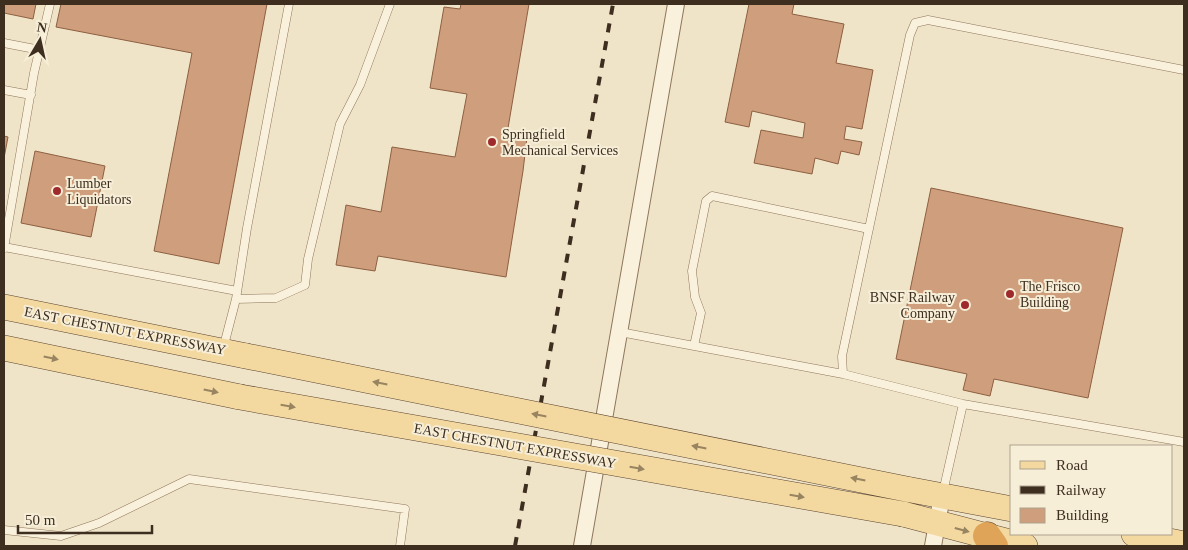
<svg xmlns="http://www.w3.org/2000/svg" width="1188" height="550" viewBox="0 0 1188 550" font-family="'Times New Roman',serif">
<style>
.building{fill:#cf9f7d;stroke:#8d5f41}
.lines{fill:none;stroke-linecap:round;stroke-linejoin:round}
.service-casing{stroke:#8d765c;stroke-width:9}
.minor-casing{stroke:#8d765c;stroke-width:18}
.primary-casing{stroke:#5b4430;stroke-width:26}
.motorway-casing{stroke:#5b4430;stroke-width:29}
.service{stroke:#faf1dc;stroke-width:8}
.minor{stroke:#faf1dc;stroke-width:16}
.primary{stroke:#f3d9a0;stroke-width:25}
.motorway{stroke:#e0a458;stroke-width:28}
.rail{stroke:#3d2e20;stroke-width:4;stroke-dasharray:9 9;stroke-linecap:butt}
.primary-bridge-casing{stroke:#5b4430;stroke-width:26;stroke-linecap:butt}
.primary-bridge{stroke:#f3d9a0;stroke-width:25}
.oneway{fill:#988460}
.poi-dot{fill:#9e2a2b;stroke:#f7eed8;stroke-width:2}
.labels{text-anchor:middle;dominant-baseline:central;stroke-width:4;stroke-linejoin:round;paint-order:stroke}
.poi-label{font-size:14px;fill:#3d2e20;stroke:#f7eed8;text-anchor:start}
.street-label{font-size:14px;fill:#3d2e20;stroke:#f7eed8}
</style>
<rect width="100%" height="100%" fill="#f0e4c8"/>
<path class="building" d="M4,4H36L33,19L4,13Z
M61,4H267L219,264L154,251L192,53L56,27Z
M461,4H529L507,134L527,137L523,171L506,277L378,256L375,271L336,265L346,205L381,212L392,147L455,157L467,94L430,88L444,7L460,9Z
M749,4H794L792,14L844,24L836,63L873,70L862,129L846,126L844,139L862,142L859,155L841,151L838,164L815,158L812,174L754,163L761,130L803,138L805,123L752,111L749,127L725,122Z
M4,136L8,137L4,158Z
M35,151L105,166L91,237L21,223Z
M931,188L1123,228L1088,398L994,379L990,396L963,390L967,374L896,359Z"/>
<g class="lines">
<defs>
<path id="service" d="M4,43L40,50
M4,90L31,95
M4,247L237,291
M4,248L34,73L50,4
M236,299L276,298L305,285L308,259L340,124L360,85L390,4
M620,332L843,374L963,404L1184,442
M694,346L701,313L695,297L692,271L706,201L712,196L869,229
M223,349L236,299L247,228L289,4
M843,374L842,356L910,35L915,23L928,20L1184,70
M943,492L963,404
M4,530L61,536L99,523L189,479L405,509L400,546"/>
<path id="minor" d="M582,546L676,4
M933,546L942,496"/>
<path id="primary" d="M4,307L246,356
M4,348L240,397
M906,489L1012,509
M903,514L1025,546
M1134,534L1184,544"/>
<path id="motorway" d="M987,536L994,546"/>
</defs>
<use href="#service" class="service-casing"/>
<use href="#minor" class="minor-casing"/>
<use href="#primary" class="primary-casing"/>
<use href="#motorway" class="motorway-casing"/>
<use href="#service" class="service"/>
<use href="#minor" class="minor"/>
<use href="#primary" class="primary"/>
<use href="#motorway" class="motorway"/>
<path class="rail" d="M515,546L613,4"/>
<defs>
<path id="primary-bridge" d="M246,356L906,489
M240,397L903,514"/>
</defs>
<use href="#primary-bridge" class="primary-bridge-casing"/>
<use href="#primary-bridge" class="primary-bridge"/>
</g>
<defs><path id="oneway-solid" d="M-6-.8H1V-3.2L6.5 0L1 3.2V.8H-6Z" transform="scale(1.25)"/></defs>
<g class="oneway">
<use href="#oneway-solid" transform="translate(51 358) rotate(12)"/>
<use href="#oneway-solid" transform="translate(380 383) rotate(-169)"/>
<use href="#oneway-solid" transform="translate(211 391) rotate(12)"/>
<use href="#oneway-solid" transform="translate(288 406) rotate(10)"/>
<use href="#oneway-solid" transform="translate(539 415) rotate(-169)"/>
<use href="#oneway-solid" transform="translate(699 447) rotate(-169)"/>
<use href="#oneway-solid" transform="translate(637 468) rotate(10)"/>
<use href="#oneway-solid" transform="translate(858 479) rotate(-169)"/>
<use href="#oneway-solid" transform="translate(797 496) rotate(10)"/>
<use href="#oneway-solid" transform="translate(962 530) rotate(15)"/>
</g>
<g class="poi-dot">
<circle cx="492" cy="142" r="5"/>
<circle cx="57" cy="191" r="5"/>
<circle cx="1010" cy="294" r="5"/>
<circle cx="965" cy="305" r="5"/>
</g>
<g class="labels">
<g class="poi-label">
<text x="502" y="134">Springfield<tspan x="502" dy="16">Mechanical Services</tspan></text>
<text x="67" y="183">Lumber<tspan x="67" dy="16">Liquidators</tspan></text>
<text x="1020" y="286">The Frisco<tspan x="1020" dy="16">Building</tspan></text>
<text x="955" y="297" text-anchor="end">BNSF Railway<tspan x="955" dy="16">Company</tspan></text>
</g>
<g class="street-label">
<text transform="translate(125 331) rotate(11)">EAST CHESTNUT EXPRESSWAY</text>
<text transform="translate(515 446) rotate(10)">EAST CHESTNUT EXPRESSWAY</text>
</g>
</g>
<rect width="1188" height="550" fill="none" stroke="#3d2e20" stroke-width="10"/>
<rect x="1010" y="445" width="162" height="90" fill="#f7eed8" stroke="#ada18e"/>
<rect x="1020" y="461" width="25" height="8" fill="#f3d9a0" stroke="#ada18e"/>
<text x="1056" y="470" font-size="15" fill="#3d2e20">Road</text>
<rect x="1020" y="486" width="25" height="8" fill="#3d2e20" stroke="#ada18e"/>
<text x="1056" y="495" font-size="15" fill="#3d2e20">Railway</text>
<rect x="1020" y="508" width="25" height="15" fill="#cf9f7d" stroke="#ada18e"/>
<text x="1056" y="520" font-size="15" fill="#3d2e20">Building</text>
<g transform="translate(40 40) rotate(9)" stroke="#f7eed8" stroke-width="4" paint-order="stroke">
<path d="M0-4L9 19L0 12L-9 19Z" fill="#3d2e20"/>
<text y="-8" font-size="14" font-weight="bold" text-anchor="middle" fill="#3d2e20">N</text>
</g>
<path d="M18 525v8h134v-8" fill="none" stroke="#3d2e20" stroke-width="2.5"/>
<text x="25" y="525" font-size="15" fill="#3d2e20" stroke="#f7eed8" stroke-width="4" paint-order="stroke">50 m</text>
</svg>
